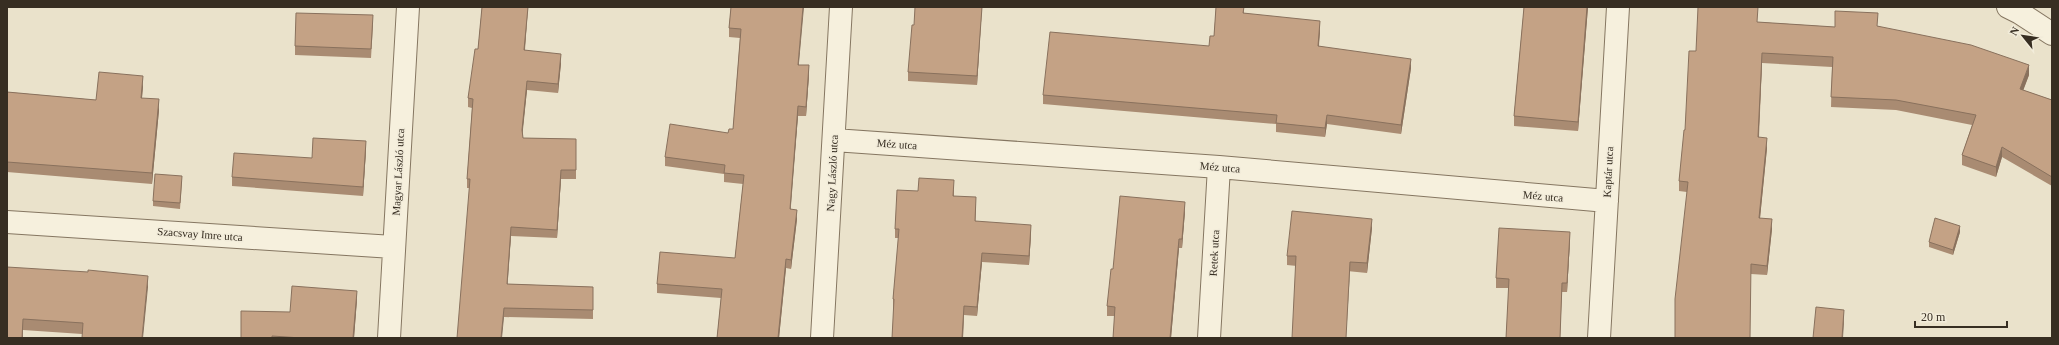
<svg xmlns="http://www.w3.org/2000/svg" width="2059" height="345" viewBox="0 0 2059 345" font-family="Georgia,serif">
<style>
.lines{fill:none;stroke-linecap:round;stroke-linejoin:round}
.minor-casing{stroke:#857661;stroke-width:24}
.minor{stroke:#f6f0dd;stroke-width:22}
.wall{fill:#a98b72}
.shaded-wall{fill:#89715d}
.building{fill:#c4a285;stroke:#89715d}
.labels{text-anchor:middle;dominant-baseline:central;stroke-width:3;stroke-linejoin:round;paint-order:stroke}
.street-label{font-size:11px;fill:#372e22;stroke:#f2ecda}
</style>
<rect width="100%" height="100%" fill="#eae2cb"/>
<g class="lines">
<defs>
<path id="minor" d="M2008,7L2020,13L2052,34
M834,140L1219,167L1607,201
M7,222L393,247
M389,338L408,7
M822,338L841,7
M1209,338L1219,167
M1599,338L1618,7"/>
</defs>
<use href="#minor" class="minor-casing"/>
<use href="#minor" class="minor"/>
</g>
<path class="wall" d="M482,7H528L525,50L561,63L558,93L527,90L522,135L523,138L576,139V179H561L557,238L511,236L507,284L593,287V319L504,317L469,188H467V179L472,108L468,107V98L478,49Z
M731,7L799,65L809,75L806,116H798L790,209L797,219L791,269L786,268L779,338H717L721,298L657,293V284L735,258L743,184L724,182V174L665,166V157L728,133L733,129L740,38L729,37V28Z
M982,7L977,85L908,81V72L914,25Z
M1216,7H1244V13L1320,30L1319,46L1411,68L1401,134L1327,124L1325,137L1276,132V124L1043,104V95L1209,46L1214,36Z
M1524,7H1588L1578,131L1514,126V116Z
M1757,22L1835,27L1878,26L2029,75L2023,90L2052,100V186L2002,157L1996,177L1962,165V155L1972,125L1896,110L1831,107L1832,67L1762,63L1759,137L1767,148L1760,218L1772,229L1767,275L1751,274L1687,192L1679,191V181L1696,51Z
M373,25L371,58L295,55V46Z
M143,86L142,98L159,110L152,184L7,172V92L96,100Z
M366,150L363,196L232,186V177L312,158Z
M182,181L180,209L153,206V201Z
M954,190V196L976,207L975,221L1031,234L1029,265L982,262L977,316L964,315L963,338H892L894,308H893V299L899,238H895V229L918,191Z
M1185,211L1182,248H1179L1171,338H1113L1115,316H1107V306L1113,269Z
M1372,228L1367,273L1287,265V256Z
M1960,232L1953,255L1929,247V242Z
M1570,241L1567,292H1562L1560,338H1506L1509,288H1496V278Z
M7,267L148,287L82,334L23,330V338H7Z
M357,299L354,338H241L290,312Z"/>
<path class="shaded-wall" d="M528,7L524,59V50Z
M803,7H804L798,74V65Z
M982,7L977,85V76Z
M1587,7H1588L1578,131V122Z
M1320,21V30L1318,54V46Z
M1762,53V63L1758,147V137Z
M561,54V63L558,93V84Z
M1411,59V68L1401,134V125Z
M809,65V75L806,116V107Z
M2029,65V75L2020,99V89Z
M143,76V86L141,108V98Z
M527,81V90L522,139V130Z
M159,99V110L152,184V173Z
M798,106V116L790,218V209Z
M1327,115V124L1325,137V128Z
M1767,138V148L1759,228V218Z
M366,141V150L363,196V187Z
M2002,147V157L1996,177V167Z
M561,170V179L557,238V230Z
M976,197V207L975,230V221Z
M1185,202V211L1182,248V239Z
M797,210V219L791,269V260Z
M1372,219V228L1367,273V263Z
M1772,219V229L1767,275V266Z
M1031,225V234L1029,265V256Z
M1960,226V232L1953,255V250Z
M511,227V236L507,293V284Z
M1570,232V241L1567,292V283Z
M1179,239V248L1171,338H1170Z
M982,253V262L977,316V307Z
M786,259V268L779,338H778Z
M1350,262V271L1346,338Z
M148,276V287L143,338H142Z
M357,291V299L354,338H353Z
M964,306L963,338H962Z
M504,308V317L502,338H501Z
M1844,310V321L1843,338H1842Z
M23,319V338H22Z"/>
<path class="building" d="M482,7H528L524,50L561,54L558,84L527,81L522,130L523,138L576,139V170H561L557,230L511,227L507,284L593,287V310L504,308L501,338H457L470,179H467L473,99L468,98L475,49H478Z
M731,7H803L798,65H809L806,107L798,106L790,209L797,210L791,260L786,259L778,338H717L722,289L657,284L660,252L735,258L744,175L724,173L725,165L665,157L670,124L728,133L729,129H733L741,29L729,28Z
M915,7H982L977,76L908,72L912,25H914Z
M1216,7H1244L1243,13L1320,21L1318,46L1411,59L1401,125L1327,115L1325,128L1276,123L1277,115L1043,95L1050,32L1209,46L1210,36H1214Z
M1524,7H1587L1578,122L1514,116Z
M1698,7H1758L1757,22L1835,27V11L1878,13L1877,26L1971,45L2029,65L2020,89L2052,100V177L2002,147L1996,167L1962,155L1976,115L1896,100L1831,97L1833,57L1762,53L1758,137L1767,138L1759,218L1772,219L1767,266L1751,264L1750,338H1675V299L1688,182L1679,181L1684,130H1685L1689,51H1696Z
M296,13L373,15L371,49L295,46Z
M99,72L143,76L141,98L159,99L152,173L7,162V92L96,100Z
M313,138L366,141L363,187L232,177L234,153L312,158Z
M155,174L182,176L180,203L153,201Z
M919,178L954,180L953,196L976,197L975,221L1031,225L1029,256L982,253L977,307L964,306L962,338H892L894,299H893L899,229H895L897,190L918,191Z
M1120,196L1185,202L1182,239H1179L1170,338H1113L1115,307L1107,306L1111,269H1113Z
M1292,211L1372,219L1367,263L1350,262L1346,338H1292L1296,256H1287Z
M1935,218L1960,226L1953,250L1929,242Z
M1499,228L1570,232L1567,283H1562L1560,338H1506L1509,279L1496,278Z
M7,267L88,272V270L148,276L142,338H82L83,323L23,319L22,338H7Z
M292,286L357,291L353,338H301L272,336V338H241V311L290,312Z
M1816,307L1844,310L1842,338H1813Z"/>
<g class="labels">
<g class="street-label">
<text transform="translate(897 144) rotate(4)">Méz utca</text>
<text transform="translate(1220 167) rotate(5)">Méz utca</text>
<text transform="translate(398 172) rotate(-87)">Magyar László utca</text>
<text transform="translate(1608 172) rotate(-87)">Kaptár utca</text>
<text transform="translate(832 173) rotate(-87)">Nagy László utca</text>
<text transform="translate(1543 196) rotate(5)">Méz utca</text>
<text transform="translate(200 234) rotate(4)">Szacsvay Imre utca</text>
<text transform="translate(1214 253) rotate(-87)">Retek utca</text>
</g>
</g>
<rect width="2059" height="345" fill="none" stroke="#372e22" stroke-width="16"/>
<g transform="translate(2023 36) rotate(300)" stroke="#f2ecda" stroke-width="3" paint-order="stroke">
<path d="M0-3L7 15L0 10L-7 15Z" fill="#372e22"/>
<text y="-6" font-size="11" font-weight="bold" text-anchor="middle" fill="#372e22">N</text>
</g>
<path d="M1915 321v6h92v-6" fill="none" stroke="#372e22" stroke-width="2"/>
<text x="1921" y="321" font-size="12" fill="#372e22" stroke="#f2ecda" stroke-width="3" paint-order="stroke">20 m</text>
</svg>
